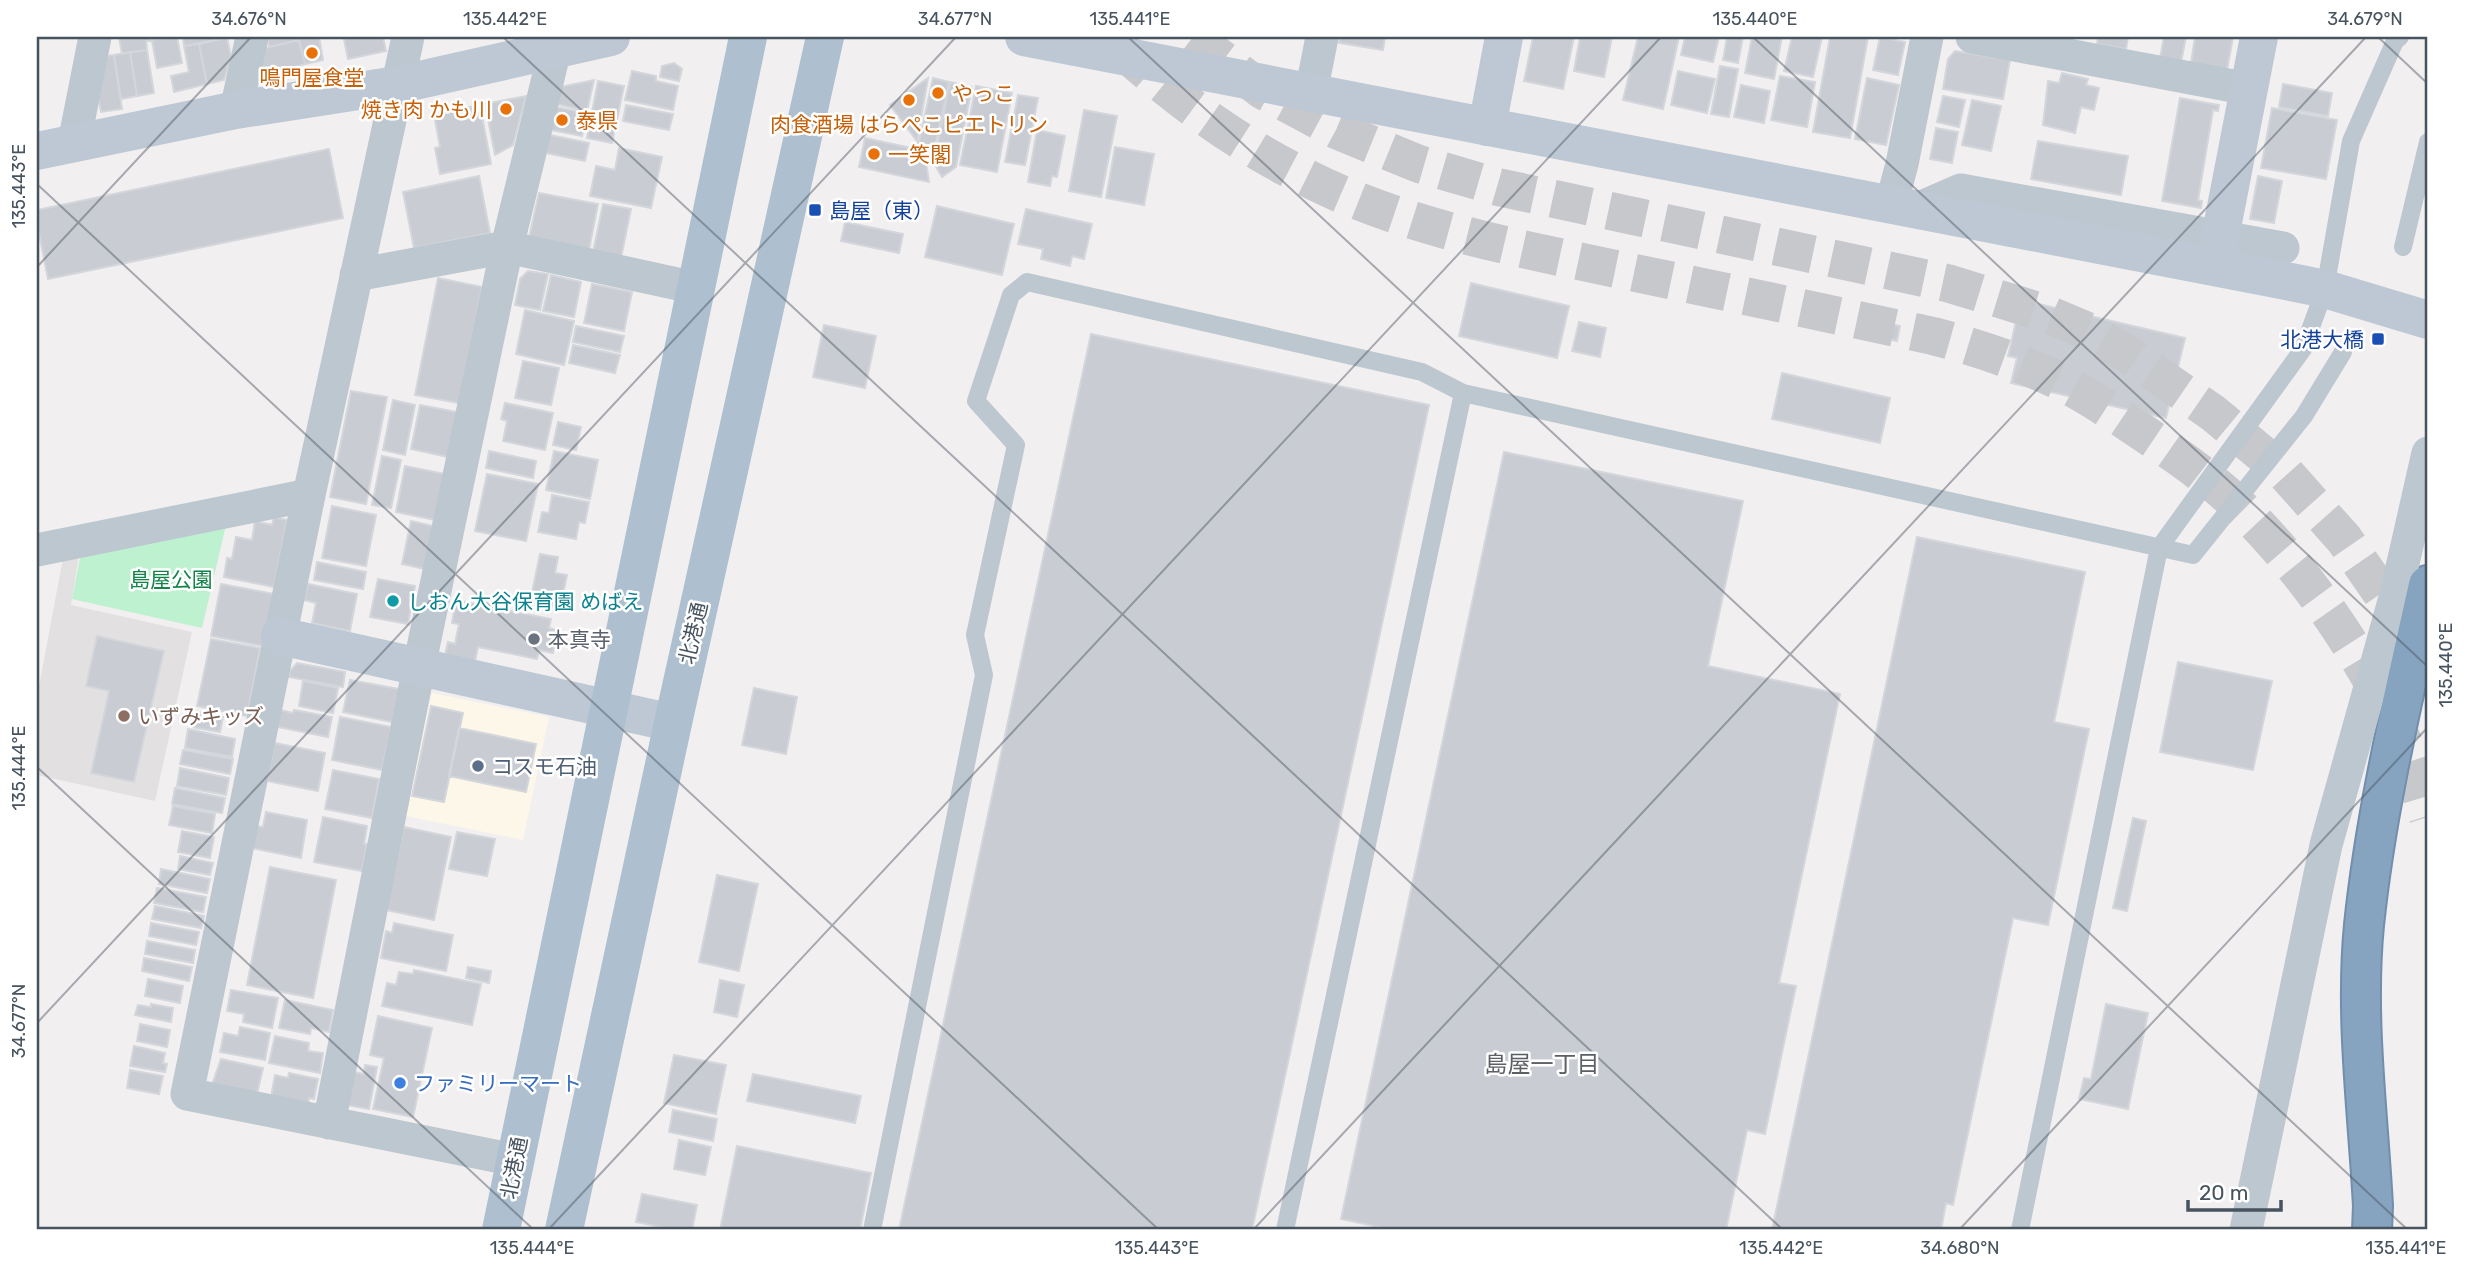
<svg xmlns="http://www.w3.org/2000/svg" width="2465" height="1267" viewBox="0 0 2465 1267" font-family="Rubik,'Noto Sans JP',sans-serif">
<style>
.commercial{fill:#fdf7e9}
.education{fill:#e3e0e2}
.green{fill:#bdf1d0}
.building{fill:#c9ccd2;stroke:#d3d6db;stroke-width:2}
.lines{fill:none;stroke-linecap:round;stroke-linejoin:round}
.highway-tunnel{stroke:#c7c8cc;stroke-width:38;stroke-dasharray:38 19;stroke-linecap:butt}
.highway-casing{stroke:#718eac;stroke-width:42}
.lane{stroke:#bdc7cf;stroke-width:18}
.street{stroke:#bdc7cf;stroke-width:33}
.secondary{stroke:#bdc8d4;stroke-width:38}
.primary{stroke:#aec0cf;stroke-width:38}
.highway{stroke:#86a3c0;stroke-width:38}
.ticks{fill:none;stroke:#47535e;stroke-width:2;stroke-opacity:0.45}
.food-dot{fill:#e8710a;stroke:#fff;stroke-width:2.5}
.transit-dot{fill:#1a4fb4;stroke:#fff;stroke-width:2.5}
.culture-dot{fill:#0f9aa8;stroke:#fff;stroke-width:2.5}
.worship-dot{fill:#6b7280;stroke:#fff;stroke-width:2.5}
.education-dot{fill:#8d6e63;stroke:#fff;stroke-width:2.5}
.service-dot{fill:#5c6f8a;stroke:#fff;stroke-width:2.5}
.shop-dot{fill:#3f7fe0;stroke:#fff;stroke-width:2.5}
.labels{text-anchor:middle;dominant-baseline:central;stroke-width:5;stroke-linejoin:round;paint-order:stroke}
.food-label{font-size:21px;fill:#c56008;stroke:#fff;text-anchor:start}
.transit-label{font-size:21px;fill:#164399;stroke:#fff;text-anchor:start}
.park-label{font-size:21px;fill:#148349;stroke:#fff}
.culture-label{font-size:21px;fill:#0d838f;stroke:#fff;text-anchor:start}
.street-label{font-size:21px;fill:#47535e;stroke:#fff}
.worship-label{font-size:21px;fill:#5b616d;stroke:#fff;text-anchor:start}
.education-label{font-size:21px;fill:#785e54;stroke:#fff;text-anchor:start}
.service-label{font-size:21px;fill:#4e5e75;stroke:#fff;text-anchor:start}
.shop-label{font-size:21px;fill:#366cbe;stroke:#fff;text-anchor:start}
.neighbourhood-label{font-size:23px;fill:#5c6065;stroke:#fff}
.neatline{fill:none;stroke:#47535e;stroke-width:2.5}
.ticks-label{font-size:18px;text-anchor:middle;fill:#47535e}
</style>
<rect width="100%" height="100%" fill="#f2eff0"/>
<path class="commercial" d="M432,693L549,717L523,840L406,816Z"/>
<path class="education" d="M79,555L71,605L192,632L155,801L37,775V697L63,558Z"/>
<path class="green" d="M226,525L202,628L72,599L81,553Z"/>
<path class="building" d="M119,37H168L146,41L147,50L122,54Z
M169,37H177L182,63L157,68L152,40Z
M183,37H231L184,46Z
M267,37H298L299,40L269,47Z
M298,37H319L323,60L305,64Z
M356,37H383L386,51L348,59L344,39Z
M1340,37H1385L1383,50L1339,43Z
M1533,37H1574L1563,89L1524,81Z
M1580,37H1612L1604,77L1574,71Z
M1638,37H1679L1663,109L1623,100Z
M1685,37H1719L1713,62L1681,55Z
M1727,37H1743L1738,63L1723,60Z
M1752,37H1782L1774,79L1745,73Z
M1792,37H1822L1813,77L1784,71Z
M1830,37H1868L1850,138L1813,132Z
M1880,37L1905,42L1898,75L1873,70Z
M2098,37H2128L2126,49L2097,44Z
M2164,37H2186L2181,62L2160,58Z
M2195,37H2233L2227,70L2191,63Z
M227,38L231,56L224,80L207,84L199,44Z
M299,40L305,64L264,75L257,50Z
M199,44L207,84L174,92L171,76L189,72L184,46Z
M147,50L154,93L137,96L130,52Z
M1955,51L2010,60L2003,99L1943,89L1948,59Z
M130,52L137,96L121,99L114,55Z
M114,55L122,109L101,112L98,97L106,56Z
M674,63L682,69L679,81L660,77L662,66Z
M1720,66L1738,69L1729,117L1711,114Z
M632,71L656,76V81L678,86L673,110L625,100Z
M1678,71L1715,79L1707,113L1671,105Z
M2062,73L2088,79L2086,85L2099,88L2094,110L2081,107L2075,133L2043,125L2048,81L2059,83Z
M1780,76L1815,82L1807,127L1771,120Z
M928,78L917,141L890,105Z
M933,78L949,82L932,160L918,146Z
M1867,78L1899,85L1886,145L1855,139Z
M594,80L587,111L556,104L560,87Z
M598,81L624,86L612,143L587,138Z
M950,82L972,87L956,167L942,177L934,163Z
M2283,84L2332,93L2328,116L2279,107Z
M1741,85L1770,91L1764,123L1734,117Z
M976,86L1012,93L997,172L960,165Z
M1018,95L1038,98L1025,165L1005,162Z
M526,96L513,145L495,155L485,104Z
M1943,96L1965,100L1959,127L1937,122Z
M2180,98L2219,105L2218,111L2213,110L2198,200L2202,201L2201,208L2162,201Z
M1972,100L2001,106L1991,151L1962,145Z
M480,105L491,164L440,174L435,148L440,147L434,114Z
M626,105L673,114L669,130L623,121Z
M555,107L587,113L582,136L551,130Z
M2272,108L2337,120L2326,179L2261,168Z
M1084,110L1117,116L1101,197L1069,191Z
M1936,128L1958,132L1952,163L1930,159Z
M1037,130L1065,136L1057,177L1052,176L1050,186L1028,182Z
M550,135L589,143L585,161L546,153Z
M865,138L916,149L914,159L926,161L929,182L859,167Z
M2038,141L2128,156L2121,195L2031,179Z
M1115,147L1154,154L1144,205L1106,198Z
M619,148L662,157L651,208L590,196L596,166L615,170Z
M329,149L343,218L48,279L37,223V210Z
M479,176L490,233L414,248L403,192Z
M2258,176L2282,181L2274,223L2250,219Z
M539,193L598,204L589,250L529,238Z
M603,204L631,209L621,258L593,252Z
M937,206L1014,224L1002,275L925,257Z
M1026,209L1092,224L1084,259L1072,256L1070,266L1041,259L1043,249L1018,244Z
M845,222L903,234L899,253L841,241Z
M528,271L548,274L540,310L515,305L520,279Z
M551,275L581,282L574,317L543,311Z
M438,278L482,287L459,403L415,395Z
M1471,283L1569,306L1557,358L1459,336Z
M592,284L632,292L624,331L584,323Z
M2021,300L2185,338L2166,418L2011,383L2017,358L2008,356Z
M525,310L574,321L564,365L516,354Z
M1865,319L1900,326L1897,341L1862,333Z
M1579,322L1606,328L1600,357L1572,351Z
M824,325L876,336L865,388L813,377Z
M576,326L624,336L620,352L573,342Z
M1091,334L1429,405L1252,1230H899Z
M573,345L620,355L615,373L569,363Z
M523,361L559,368L551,405L515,398Z
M1782,373L1890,398L1880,443L1772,419Z
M351,391L387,397L366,504L330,497Z
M393,400L415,405L405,455L383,450Z
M505,403L553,413L545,450L503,441L507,421L501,419Z
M420,405L457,412L448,457L411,449Z
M558,422L581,427L576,450L553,445Z
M489,451L536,461L533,478L486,468Z
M554,451L598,460L590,499L546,490Z
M1504,452L1743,501L1708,666L1840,694L1779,983L1796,986L1765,1134L1747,1130L1726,1230H1393L1341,1219Z
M382,456L401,460L391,508L372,505Z
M405,466L445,474L435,520L396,512Z
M487,474L538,484L526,541L475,531Z
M552,495L589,502L585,523L579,522L576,539L538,532L542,512L549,513Z
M332,506L376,515L366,566L322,558Z
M274,517L287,520L274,587L224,577L227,558L232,559L236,537L252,540L255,521L272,525Z
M411,521L433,526L425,569L402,564Z
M1917,537L2085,572L2054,722L2089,729L2048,925L2013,918L1953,1205L1946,1203L1941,1230H1772Z
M540,554L558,557L555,573L567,575L560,608L530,602Z
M317,562L366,572L363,589L314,580Z
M378,579L415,586L408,624L370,617Z
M221,584L274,594L263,646L211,636Z
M308,584L357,594L350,631L312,623L316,603L304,600Z
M456,600L551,619L549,628L557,630L553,653L539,650L537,659L478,647L475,661L445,655L448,642L455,644L459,624L452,623Z
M97,636L164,651L134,782L91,773L109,691L86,686Z
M211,639L260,648L247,716L197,706Z
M2178,662L2272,681L2253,770L2160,752Z
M297,663L345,672L343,687L289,677L290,671Z
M350,680L399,689L392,722L343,712Z
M303,681L338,688L333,713L299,706Z
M754,688L797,697L786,754L742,745Z
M431,706L463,713L444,802L412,796Z
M280,710L293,713L294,710L332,717L328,737L278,727Z
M194,711L223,717L220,732L191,727Z
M340,717L391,727L382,770L332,760Z
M459,728L536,744L526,792L449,776Z
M188,729L235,739L232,757L185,748Z
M275,743L325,753L318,791L267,781Z
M183,750L233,759L230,774L180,764Z
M180,768L229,778L226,795L177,786Z
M333,770L379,779L372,818L325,809Z
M175,788L225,798L222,813L172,804Z
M173,806L215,814L212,833L169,825Z
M266,812L307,820L301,858L251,848L255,826L263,827Z
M323,817L367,826L364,844H367L362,871L314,862Z
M2133,818L2146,821L2127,911L2113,908Z
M404,827L451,837L434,920L386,910Z
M182,831L214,837L210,858L178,852Z
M457,832L495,839L487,876L449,869Z
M180,856L213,863L210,875L178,869Z
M270,867L336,880L313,998L247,985Z
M161,869L210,879L207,893L159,884Z
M717,875L758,884L739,971L699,962Z
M157,888L206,897L203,912L154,903Z
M155,906L204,916L201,928L152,919Z
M151,923L199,932L196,945L149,936Z
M394,923L453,935L446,971L381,958L386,931L392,933Z
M147,941L195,950L193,963L145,954Z
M144,958L192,967L189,981L142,971Z
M468,967L491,971L489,983L466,978Z
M414,970L481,984L472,1025L382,1006L387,983L396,985L399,972L413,974Z
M148,979L183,986L180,1003L145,996Z
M720,980L744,985L737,1017L714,1012Z
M231,990L278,998L272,1028L243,1022L244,1014L227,1011Z
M285,1000L333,1010L329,1032L311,1028L310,1034L279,1028Z
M151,1004L173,1008L171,1022L135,1015L138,1005L151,1007Z
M2106,1004L2148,1013L2128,1109L2079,1099L2084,1078L2091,1079Z
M378,1016L432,1028L413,1117L373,1109L384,1058L370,1055Z
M140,1024L170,1030L167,1047L137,1041Z
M240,1027L270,1033L265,1060L220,1052L224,1033L238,1036Z
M275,1036L309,1043L308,1051L323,1053L320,1073L269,1063Z
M134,1046L165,1053L163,1063L167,1064L165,1072L130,1066Z
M674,1055L726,1065L716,1114L664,1103Z
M221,1059L263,1068L257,1094L212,1085Z
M365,1065L377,1067L369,1109L347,1105L354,1072L364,1074Z
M130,1070L163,1076L159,1094L127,1088Z
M289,1073L318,1079L314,1099L309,1098L308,1105L271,1097L275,1075L288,1078Z
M753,1074L861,1096L855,1123L747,1101Z
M673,1110L717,1119L713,1141L669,1132Z
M679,1140L711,1147L705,1175L674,1169Z
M737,1146L871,1173L860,1230H720Z
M642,1194L697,1205L692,1230H676L636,1222Z"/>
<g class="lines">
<path class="highway-tunnel" d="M1193,37L1262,90L1336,130L1419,164L1498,187L1947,283L2045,313L2087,331L2127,354L2213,413L2286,474L2344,539L2409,633
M1120,48C1179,101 1239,145 1311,180C1405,227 1509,246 1611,268C1718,290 1825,313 1933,336C1975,347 2017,361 2057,380C2086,394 2112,412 2139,430C2178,456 2219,484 2251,518C2314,583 2365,660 2403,741C2413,765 2420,792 2428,817"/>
<defs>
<path id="highway" d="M2372,1230L2373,1206C2368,1113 2355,1018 2364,925C2376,810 2403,698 2428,585"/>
</defs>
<use href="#highway" class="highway-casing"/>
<path class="lane" d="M2403,247L2428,142
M872,1230L984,675L975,635L1016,445L976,401L1011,295L1027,282L1422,372L1463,393L2193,555L2304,416L2343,352
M1285,1230L1463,393
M2020,1230L2159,548L2303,349L2325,289L2351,141L2395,41L2400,37"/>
<path class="street" d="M408,37L309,495L187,1094L515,1160
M1972,37L2249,89
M1311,93L1322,37
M236,110L252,37
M74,143L95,37
M1891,205L1902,164L1927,37
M1915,210L1961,190L2283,248
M356,275L507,247L696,288
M37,550L309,495
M329,1123L419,667L507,247L558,37
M2246,1230L2326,845L2396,594L2428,453"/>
<path class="secondary" d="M1024,37L2301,284L2325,289L2428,320
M1487,127L1504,37
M37,151L236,110L397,85L611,37
M2220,238L2259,37
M280,636L673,723"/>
<path class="primary" d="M501,1230L748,37
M564,1230L673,723L825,37"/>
<use href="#highway" class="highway"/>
</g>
<path class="ticks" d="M503,37L1783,1230M1128,37L2408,1230M1753,37L2428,667M2378,37L2428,84M37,184L1159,1230M37,267L251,37M37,767L534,1230M37,1023L956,37M548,1230L1661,37M1253,1230L2366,37M1959,1230L2428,727"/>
<g class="food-dot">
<circle cx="312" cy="53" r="7"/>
<circle cx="938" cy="93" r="7"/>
<circle cx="909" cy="100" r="7"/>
<circle cx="506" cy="109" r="7"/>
<circle cx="562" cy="120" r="7"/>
<circle cx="874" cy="154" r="7"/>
</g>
<g class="transit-dot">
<rect x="808" y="203" width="14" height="14" rx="3.5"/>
<rect x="2371" y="332" width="14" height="14" rx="3.5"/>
</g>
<circle class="culture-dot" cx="393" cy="601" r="7"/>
<circle class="worship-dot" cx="534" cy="639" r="7"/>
<circle class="education-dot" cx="124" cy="716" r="7"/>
<circle class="service-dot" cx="478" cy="766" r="7"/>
<circle class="shop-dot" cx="400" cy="1083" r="7"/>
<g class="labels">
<g class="food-label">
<text x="312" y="77" text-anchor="middle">鳴門屋食堂</text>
<text x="952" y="93">やっこ</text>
<text x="492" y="109" text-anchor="end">焼き肉 かも川</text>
<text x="576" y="120">泰県</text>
<text x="909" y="124" text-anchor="middle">肉食酒場 はらぺこピエトリン</text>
<text x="888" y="154">一笑閣</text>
</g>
<g class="transit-label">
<text x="829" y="210">島屋（東）</text>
<text x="2364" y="339" text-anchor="end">北港大橋</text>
</g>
<g class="park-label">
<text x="171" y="579">島屋公園</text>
</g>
<g class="culture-label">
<text x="407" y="601">しおん大谷保育園 めばえ</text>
</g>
<g class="street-label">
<text transform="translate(693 633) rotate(-77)">北港通</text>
<text transform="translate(514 1168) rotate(-79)">北港通</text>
</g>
<g class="worship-label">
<text x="548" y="639">本真寺</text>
</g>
<g class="education-label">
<text x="138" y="716">いずみキッズ</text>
</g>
<g class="service-label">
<text x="492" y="766">コスモ石油</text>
</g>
<g class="shop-label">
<text x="414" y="1083">ファミリーマート</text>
</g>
<g class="neighbourhood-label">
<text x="1542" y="1064">島屋一丁目</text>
</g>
</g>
<rect width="2465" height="1267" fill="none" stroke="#ffffff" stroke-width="77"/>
<path d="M2188 1200v10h93v-10" fill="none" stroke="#47535e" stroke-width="3.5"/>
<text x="2199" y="1200" font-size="21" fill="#47535e" stroke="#ffffff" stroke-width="5" paint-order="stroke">20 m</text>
<rect x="38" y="38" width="2388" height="1190" class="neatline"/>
<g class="ticks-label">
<text x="249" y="25">34.676°N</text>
<text x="505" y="25">135.442°E</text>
<text x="955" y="25">34.677°N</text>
<text x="1130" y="25">135.441°E</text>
<text x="1755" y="25">135.440°E</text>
<text x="2365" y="25">34.679°N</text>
<text transform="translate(19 186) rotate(-90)" y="6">135.443°E</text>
<text transform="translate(2446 665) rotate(-90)" y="6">135.440°E</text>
<text transform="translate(19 768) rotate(-90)" y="6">135.444°E</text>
<text transform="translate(19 1021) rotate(-90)" y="6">34.677°N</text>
<text x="532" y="1254">135.444°E</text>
<text x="1157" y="1254">135.443°E</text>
<text x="1781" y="1254">135.442°E</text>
<text x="1960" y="1254">34.680°N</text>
<text x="2406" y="1254">135.441°E</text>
</g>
</svg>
